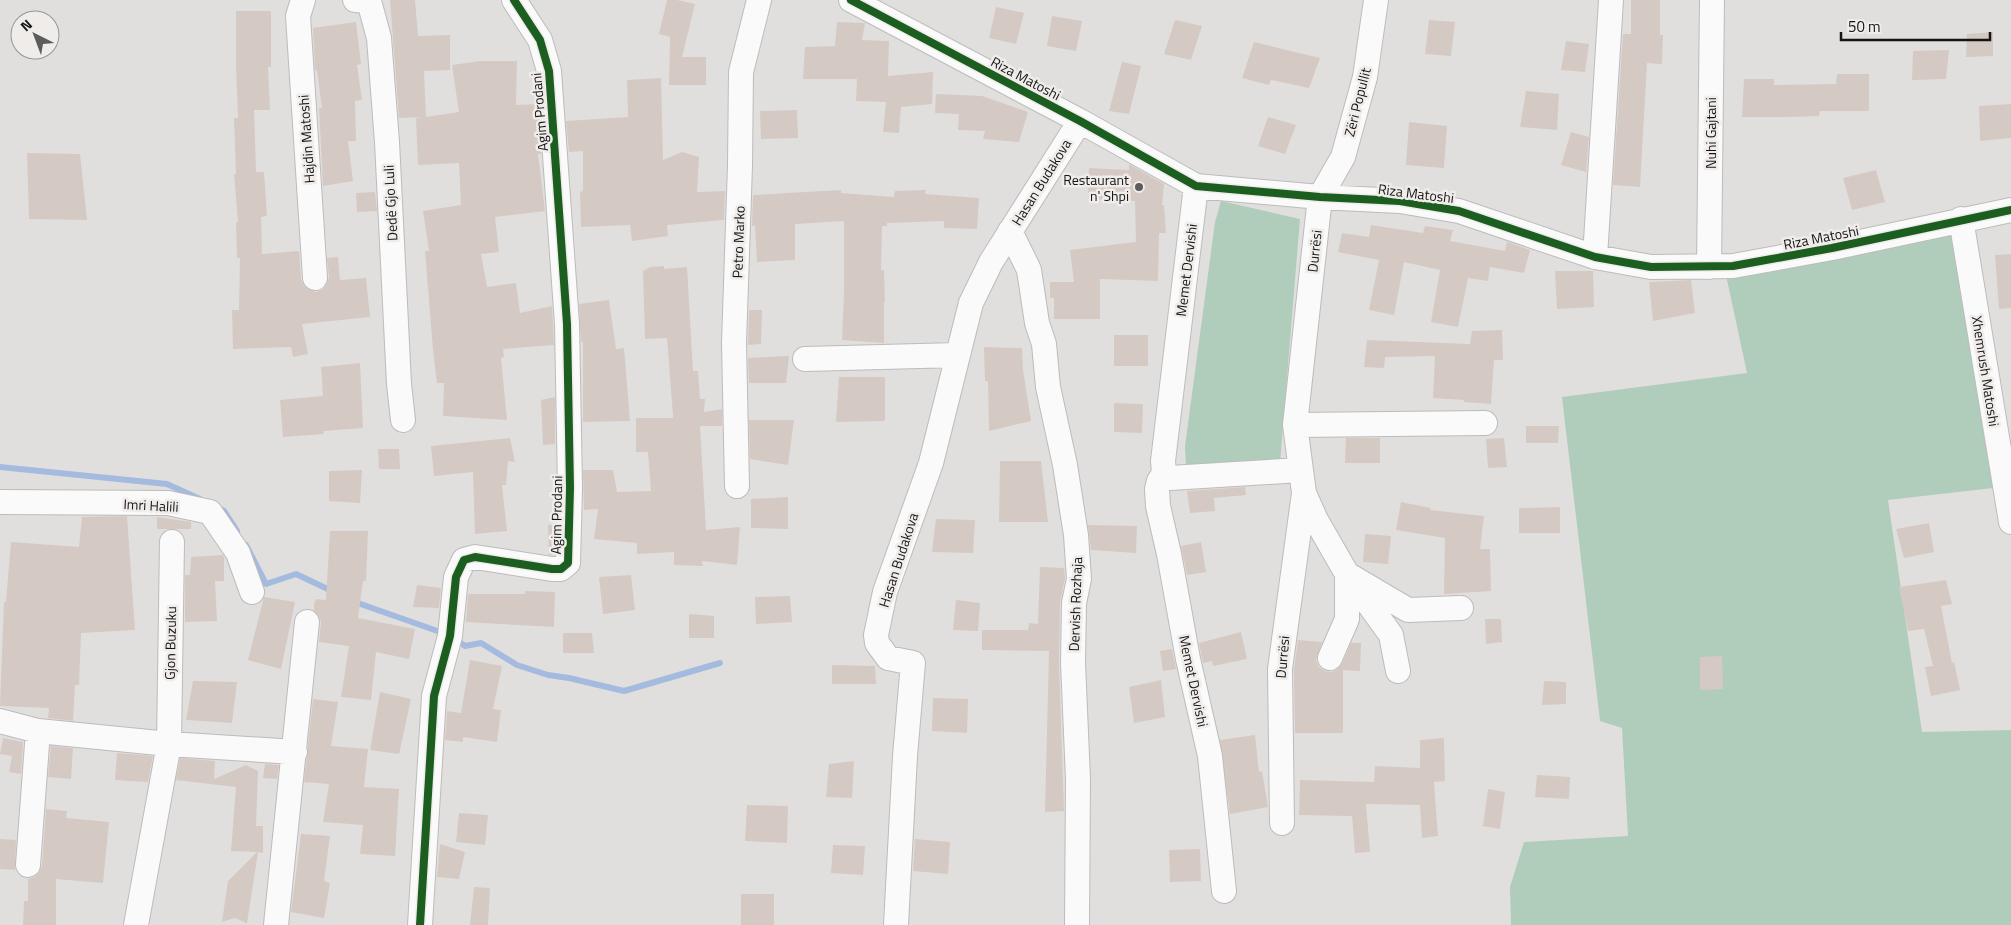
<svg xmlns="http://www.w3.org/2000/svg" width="2011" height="925" viewBox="0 0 2011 925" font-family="'Titillium Web',sans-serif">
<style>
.green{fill:#b0cdbc}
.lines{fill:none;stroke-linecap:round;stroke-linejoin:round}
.stream{stroke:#a4bbdf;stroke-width:6}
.building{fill:#d5c9c3}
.street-casing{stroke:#bdbbbb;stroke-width:26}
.street{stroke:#fafafa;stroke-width:24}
.cycleway-casing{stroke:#efecea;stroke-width:11}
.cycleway{stroke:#1b5e20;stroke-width:8}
.poi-dot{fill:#5d5c5b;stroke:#efecea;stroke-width:2}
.labels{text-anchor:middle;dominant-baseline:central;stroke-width:5;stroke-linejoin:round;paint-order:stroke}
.street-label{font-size:14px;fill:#161515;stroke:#efecea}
.poi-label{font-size:14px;fill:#161515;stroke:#efecea;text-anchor:end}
</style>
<rect width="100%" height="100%" fill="#e1dfde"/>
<path class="green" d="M1221,201L1300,219L1280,463L1186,466L1185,446L1215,222Z
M1967,223L2011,486L1888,500L1922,732L2011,730V925H1511L1510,887L1524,842L1628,836L1622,728L1600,721L1562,397L1747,373L1726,275Z"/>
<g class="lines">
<path class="stream" d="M0,467L167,484L200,499
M216,507L224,511L237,531
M246,545L266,584L296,574L334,592
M352,601L446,634
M455,639L465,646L481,643L517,665L548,675L569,678L624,691L720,663"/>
</g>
<path class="building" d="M390,0H415L418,36L450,35V70L424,71L426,117L459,112L452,65L481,61H517L516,105L538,104L541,154H538L545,211L495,217L499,252L481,254L487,287L516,283L520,313L552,306L554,345L503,349L504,357L501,358L507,420L443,416L444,383H437L433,350L425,251H429L423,211L461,205L459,163L418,165L416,118L423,117L399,118Z
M667,0H677L695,4L682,57H706V85H669L670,37L659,34Z
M1631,0H1660V35H1663L1662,64L1647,63L1640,187L1613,185L1623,34H1631Z
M996,7L1024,13L1016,44L989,38Z
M236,11H271V67H268L270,110H254L256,172H264L267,216L261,217L262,254L299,251L301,279L304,286L309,290L316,292L323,289L327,284L329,277L327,258L338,257L340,280L366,278L370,317L302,324L308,354L293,357L291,347L233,349L232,310H239L240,258H237L236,222H238L234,174H236L234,118H238L236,67Z
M1052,16L1082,21L1076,51L1047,46Z
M1175,20L1202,26L1191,60L1164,54Z
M1429,20L1455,22L1451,56L1425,54Z
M356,22L361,64L357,65L362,100L355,101L356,141H348L353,181L323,186L319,108H322L317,70H315L313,28Z
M837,22L865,23L862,40L889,41L888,76L933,72L932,104L901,107L899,133L883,132L886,102L856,101L857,79H803L805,47L835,46Z
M1993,32V56L1966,57L1967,34Z
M1566,41L1589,44L1585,72L1561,70Z
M1254,42L1320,58L1309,88L1271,80L1269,85L1242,78Z
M1949,50L1946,79L1912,80L1913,51Z
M1122,62L1141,66L1129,114L1109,111Z
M1837,74H1869V111H1820L1819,116L1787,117H1742L1744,79H1774V85L1836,84Z
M661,78L663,160L682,152L699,157L697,192L725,191L724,220L667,225L668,236L632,241L630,225L581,227L580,192L583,191V151L569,152L566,121L628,117L627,80Z
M1526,91L1559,94L1557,130L1520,127Z
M936,94L982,96L1028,112L1019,142L983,139L985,131L958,130L959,114L935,113Z
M2011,104V138L1980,141L1979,106Z
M797,110L798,138L761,139L760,111Z
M1268,117L1296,125L1285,154L1258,146Z
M1409,122L1447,126L1444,168L1406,165Z
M1571,132L1589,137L1586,172L1561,165Z
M27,153L80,154L87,220L29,219Z
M1129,164L1164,184L1162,205H1164L1166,233H1159L1158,281L1100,279V319H1054V298H1050V282H1074L1070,250L1136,242L1135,201L1088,199L1089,168L1129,170Z
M1876,170L1885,202L1852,210L1843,178Z
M841,190V193L894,197L895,191L926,190L925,194L979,198L977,229L944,228V221L887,223V226H882L881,270H884L885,302H884V343L842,340L844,293V221L795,224V260L757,262L755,226H752L753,195Z
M375,192L377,211L357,212L356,193Z
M1371,225L1423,233L1425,226L1453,230L1450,241L1505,251L1507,242L1530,250L1524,273L1490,267L1488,281L1468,278L1458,327L1431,322L1440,270L1404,262L1394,315L1369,310L1379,260L1338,252L1342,233L1369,237Z
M2011,254V308L1999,309L1995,255Z
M664,266V269L687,267L693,371H698L700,399H705L704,412L722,409V426H700L706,530L740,527L737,565L702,561L703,566L674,565V552L637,554V543L594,539L598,509L584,510L583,470H613L617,492L651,491L648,452H636V418H673V416L667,338L645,339L643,271L650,267Z
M1555,271H1593L1594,307L1557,309Z
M1691,280L1695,313L1653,321L1649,282Z
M609,300L616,349L624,348L630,421L583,422V342H581L579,304Z
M749,310H762L761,344L748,345Z
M1502,330L1503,360H1494L1491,404L1464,402V400L1433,398L1435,356L1385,357L1384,368L1364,367L1367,340L1470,344L1472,331Z
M1114,335H1148V366H1114Z
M984,347L1022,348L1023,370L1031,421L989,431L988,381H985Z
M789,356L786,383H749L748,358Z
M360,363L363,428L323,431L324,434L283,437L280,400L323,396L321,367Z
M839,377H885V421L836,422Z
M555,397V444L543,445L541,400Z
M1114,403L1143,404L1142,433L1114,432Z
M749,420H794L788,465L750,459Z
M1526,426H1559L1558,443H1526Z
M510,438L515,462L508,461L506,485H502L507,531L475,534L473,472L434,476L431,446Z
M1346,438H1380V463H1345Z
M1504,438L1507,467L1488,468L1486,439Z
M378,449H399L400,469H379Z
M1000,461H1041L1048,522H999Z
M362,470L360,503L329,501V471Z
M1245,487L1246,495L1214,498L1215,511L1190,513L1187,491Z
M788,497V529L751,528V499Z
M1401,502L1431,508L1430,510L1484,516L1480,549H1490L1491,591L1444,594L1445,538L1396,530Z
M1560,507V533H1519V508Z
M127,516L135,630L81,633L79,685H75L73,721L48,718L49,708L0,706L4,602H6L11,542L79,547L82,517Z
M157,517L191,522V529H157Z
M936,519L975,520L973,553L932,552Z
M1929,523L1934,552L1904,558L1896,529Z
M548,525H555L554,555H549Z
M1088,525L1137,526L1136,553L1091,550Z
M330,531H368L366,581H363L358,618L415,629L409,659L376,652L371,700L341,697L349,646L319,642L321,623L319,616L314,610V604L316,599L326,600Z
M1365,534L1391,536L1388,564L1363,562Z
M1201,542L1206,572L1187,575L1181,546Z
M223,555L224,558V581H215L217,621L185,622V575H190L191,557Z
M1040,567L1064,568L1065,578L1060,603L1059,663L1064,811L1045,812L1049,651L982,650V630H1028L1029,623L1038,624Z
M631,575L635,610L603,614L599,577Z
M1946,580L1952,604L1941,606L1952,663L1954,662L1960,690L1931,696L1925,667L1933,666L1924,629L1908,631L1899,587Z
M417,585L441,588L439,608L413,607Z
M525,591L555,592L554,627L466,622L468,594H525Z
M790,596L792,622L756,624L755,597Z
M264,597L295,602L281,669L248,660Z
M956,600L980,603L978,631L953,630Z
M689,614L714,616V638H689Z
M1485,619H1501L1502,642L1486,644Z
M1241,632L1247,659L1213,666L1212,661L1203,663L1199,643Z
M563,633H592L594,653H563Z
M1298,640L1322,642L1316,660L1319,667L1325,671L1331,672L1338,669L1342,664L1351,643H1361L1360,671L1343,670V733H1295L1294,670Z
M1172,649L1176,669L1163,671L1160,651Z
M1722,656L1723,689L1700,690V657Z
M470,660L502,666L493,709L501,710L497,742L463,737V742L445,740L447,711L461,713Z
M832,665L875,666L876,684H832Z
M1161,680L1165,717L1134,723L1129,687Z
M193,681L237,682L232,723L186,720Z
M1544,681L1566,682V704L1542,705Z
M380,692L411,699L399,754L370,750Z
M933,698L968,699L967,733L932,731Z
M313,699L338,702L331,746L368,749L364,787L399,789L395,856L360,854L363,825L323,822L329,784L304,782Z
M1255,735L1259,772L1262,771L1268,807L1230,814L1220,740Z
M3,738L23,742L21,774L9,772L12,756L0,754Z
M1444,738L1445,781L1434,782L1438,836L1422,838L1420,805L1366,804L1370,852L1355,853L1352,816L1299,815L1300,780L1374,782L1375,766L1420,768V740Z
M51,746L73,748L71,779L48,777Z
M117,753L153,756L148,782L115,780Z
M180,758L215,761L214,779L246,765L258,771L256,826H263V853L258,852L247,923L235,918L222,922L228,881L257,852L231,851L236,787L176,780Z
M854,761L852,798L826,797L829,764Z
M265,764L279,765L277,779L263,778Z
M1537,775L1570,777L1569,799L1535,797Z
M1488,789L1505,792L1500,829L1483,826Z
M747,805L788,806L787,843L745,841Z
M46,809L67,811L66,818L109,822L103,883L56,879V925H23L24,901H28V879L34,877L39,873L42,866Z
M459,813L488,815L485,845L456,842Z
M301,834L330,836L324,881L330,883L324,918L291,912Z
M0,839L16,840L15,870L0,869Z
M915,839L950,842L948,874L913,871Z
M440,844L465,852L459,879L437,877Z
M833,845L865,846L863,875L831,873Z
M1200,849L1201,881L1170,882L1169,850Z
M474,887L490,888L488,925H470Z
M741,894H774V925H741Z"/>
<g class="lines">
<defs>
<path id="street" d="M303,0L298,16L315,278
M355,0L369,1L379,38L387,142L399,384L403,420
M851,0L1080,121L1196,186L1320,197L1400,201L1459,211L1595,257L1651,267L1733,266L1832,248L2011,210
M1196,186L1163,461L1164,474L1159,481L1157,489L1158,506L1169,554L1188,659L1210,756L1224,891
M1961,219L2011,522
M1010,231L1029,270L1037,323L1044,344L1048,387L1065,465L1076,535L1079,579L1074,603L1073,663L1078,779L1077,925
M1595,257L1611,0
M1709,267L1712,0
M805,359L958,355
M1295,425L1485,423
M1164,474L1170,478L1301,470
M737,486L734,343L740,165L741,72L759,0
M1304,493L1316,520L1347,574L1408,610L1461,608
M0,502L168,503L210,512L238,553L252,592
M1352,581L1391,635L1398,671
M1330,658L1347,619V574
M0,721L38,731L169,744L295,752
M1282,823L1280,669L1304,493L1295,425L1320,197L1343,157L1365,77L1376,0
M28,865L38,731
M136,925L169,744L172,542
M276,925L307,622
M420,925L434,696L450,636L456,577L464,560L475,557L552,569H561L568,563L570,488L567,324L549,71L540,40L514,0
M896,925L905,756L913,663L888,658L877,643L876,635L885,592L931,463L971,303L991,262L1080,121"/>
</defs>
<use href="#street" class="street-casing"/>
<use href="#street" class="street"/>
<defs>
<path id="cycleway" d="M851,0L1080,121L1196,186L1320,197L1400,201L1459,211L1595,257L1651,267L1733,266L1832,248L2011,210
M420,925L434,696L450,636L456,577L464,560L475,557L552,569H561L568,563L570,488L567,324L549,71L540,40L514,0"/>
</defs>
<use href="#cycleway" class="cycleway-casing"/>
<use href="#cycleway" class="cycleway"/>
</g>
<circle class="poi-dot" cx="1139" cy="187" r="5"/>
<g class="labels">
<g class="street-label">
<text transform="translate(1026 78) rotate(28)">Riza Matoshi</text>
<text transform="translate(1357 102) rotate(-76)">Zëri Popullit</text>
<text transform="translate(539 112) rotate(-95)">Agim Prodani</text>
<text transform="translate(1710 133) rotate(-90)">Nuhi Gajtani</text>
<text transform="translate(306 139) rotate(-94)">Hajdin Matoshi</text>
<text transform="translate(1041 182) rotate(-58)">Hasan Budakova</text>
<text transform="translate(1416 193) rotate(7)">Riza Matoshi</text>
<text transform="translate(390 203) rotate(-93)">Dedë Gjo Luli</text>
<text transform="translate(1821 237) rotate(-11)">Riza Matoshi</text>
<text transform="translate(738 242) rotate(-88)">Petro Marko</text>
<text transform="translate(1314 251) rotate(-84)">Durrësi</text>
<text transform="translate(1186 270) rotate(-83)">Memet Dervishi</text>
<text transform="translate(1986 371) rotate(81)">Xhemrush Matoshi</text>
<text transform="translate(151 505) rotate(3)">Imri Halili</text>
<text transform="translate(556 515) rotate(-89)">Agim Prodani</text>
<text transform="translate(898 560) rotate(-72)">Hasan Budakova</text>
<text transform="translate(1075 604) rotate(-88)">Dervish Rozhaja</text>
<text transform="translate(170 643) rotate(-89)">Gjon Buzuku</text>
<text transform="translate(1282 657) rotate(-85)">Durrësi</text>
<text transform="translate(1194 681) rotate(78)">Memet Dervishi</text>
</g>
<g class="poi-label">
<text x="1129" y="179">Restaurant<tspan x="1129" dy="16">n' Shpi</tspan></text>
</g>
</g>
<g transform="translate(35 35) rotate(318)"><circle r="24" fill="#efecea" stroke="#989695"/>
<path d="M0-4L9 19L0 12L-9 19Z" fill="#5d5c5b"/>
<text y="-8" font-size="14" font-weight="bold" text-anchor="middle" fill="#161515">N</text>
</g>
<path d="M1841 32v8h149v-8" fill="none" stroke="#161515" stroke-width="2.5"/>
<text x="1848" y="32" font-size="15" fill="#161515" stroke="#efecea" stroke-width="4" paint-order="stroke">50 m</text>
</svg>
